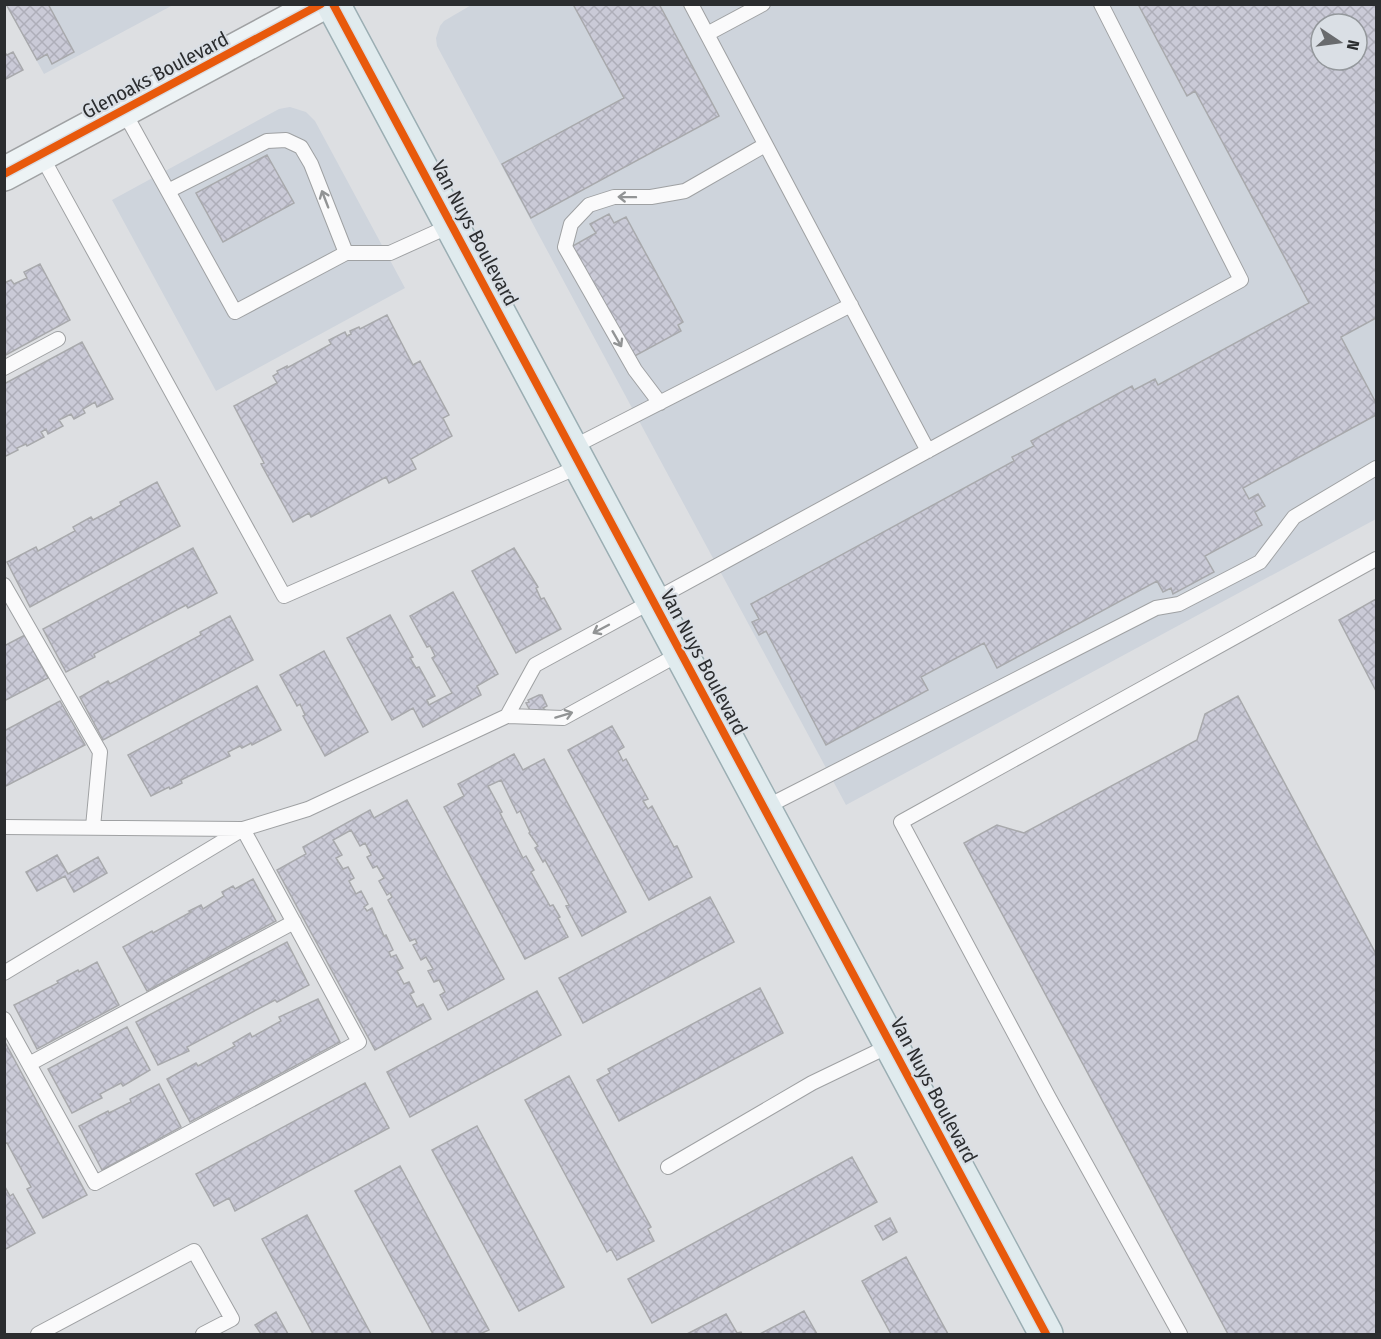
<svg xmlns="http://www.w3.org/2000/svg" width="1381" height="1339" viewBox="0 0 1381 1339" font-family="'Fira Sans Condensed',sans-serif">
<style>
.built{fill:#ced4dc;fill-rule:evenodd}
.building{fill:url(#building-cross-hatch);stroke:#a8a9ac;stroke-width:1.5;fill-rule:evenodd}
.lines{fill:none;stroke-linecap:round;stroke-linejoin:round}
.service-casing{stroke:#9fa1a3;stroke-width:16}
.secondary-casing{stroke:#9fa1a3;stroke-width:36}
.primary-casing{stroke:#9baeb3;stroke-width:36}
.service{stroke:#fafafb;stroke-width:14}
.secondary{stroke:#edf3f5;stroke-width:33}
.primary{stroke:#e0ebee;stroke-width:33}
.cycleway-casing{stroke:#dadfe5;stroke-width:11}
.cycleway{stroke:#e8590c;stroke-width:8}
.oneway{stroke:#929495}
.labels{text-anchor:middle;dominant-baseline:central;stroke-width:4.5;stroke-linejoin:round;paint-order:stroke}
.street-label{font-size:20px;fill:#2b2d2f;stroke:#dadfe5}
</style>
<defs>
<pattern id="building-cross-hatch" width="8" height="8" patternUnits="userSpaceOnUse" patternTransform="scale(1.5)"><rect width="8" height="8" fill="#cacad7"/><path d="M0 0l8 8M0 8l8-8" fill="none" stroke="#aeaeb9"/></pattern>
</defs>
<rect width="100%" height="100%" fill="#dddfe2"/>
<path class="built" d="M473,4L1376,5V519L846,805L437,46L436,38L440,26L444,21ZM1321,24H1357V60H1321Z
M6,5H173L44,74Z
M290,107L306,112L315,121L405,288L216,391L112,200L279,109Z"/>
<path class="building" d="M6,4H48L74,52L52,64L47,54L37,60Z
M577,4H659L719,116L531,218L502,164L624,98L574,6Z
M1138,4H1376V318L1341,337L1376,403V415L1243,488L1249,499L1258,494L1265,506L1255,512L1262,525L1205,556L1214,572L1173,594L1171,588L1163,592L1157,581L997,668L984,643L921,677L928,690L826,745L766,631L759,635L752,622L759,619L751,604L1014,461L1012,457L1034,446L1031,441L1132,386L1134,390L1155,379L1158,385L1309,303L1195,91L1187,96ZM1321,24H1357V60H1321Z
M4,52L7,55L13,52L23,70L4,80Z
M267,155L294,203L223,242L196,193Z
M609,214L614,223L626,217L683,322L678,325L681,331L631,358L571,247L596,233L590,224Z
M40,264L70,320L4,356V283L11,280L14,284L27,278L24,272Z
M387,315L413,365L420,361L449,415L443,418L452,436L411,459L416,469L389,483L386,477L311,517L309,513L293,522L261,464L264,463L234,406L277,383L273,376L278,373L277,371L287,366V368L331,344L329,340L345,332L347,336L351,334L350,331L359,327L360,329Z
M82,342L113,399L97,407L95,402L83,409L85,413L74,419L71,414L59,420L63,426L48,434L46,429L41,432L44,437L27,446L26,444L17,448L18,450L4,457V384Z
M157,482L180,526L30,607L7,562L36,547L38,551L75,531L73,527L91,517L93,520L121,505L120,502Z
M193,548L217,593L188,608L186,605L94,654L95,657L66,672L43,629Z
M514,548L538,587L536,588L541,599L544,598L561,629L516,653L472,571Z
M453,592L498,674L477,686L481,695L423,727L413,708L392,720L347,638L390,615L413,657L410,658L416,668L419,667L435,696L427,700L429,705L452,693L432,658L435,656L430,646L427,647L410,616Z
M1376,599V691L1339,620Z
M230,616L253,660L103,740L80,697L108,681L110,684L201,635L200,632Z
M25,635L48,678L4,701V646Z
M324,651L368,732L325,756L303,716L305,715L300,704L297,706L280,675Z
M257,686L281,730L252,745L251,743L242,748L240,746L228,752L230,756L181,780L182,783L170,789L169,787L151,796L128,755Z
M539,695H542L547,706L543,708L545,710L532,714L526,703L529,702L528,700Z
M1238,696L1376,954V1334H1228L964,843L997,825L1024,833L1197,740L1205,714Z
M60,701L85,745L4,787V731Z
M612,726L624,747L618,751L623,761L626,759L648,799L643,801L648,809L652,806L674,847L677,846L692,877L649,900L568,750Z
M514,754L523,770L544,759L626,912L582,936L566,906L569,905L545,860L543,862L535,848L538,846L529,833L530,832L520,811L517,813L501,780L488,786L502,812L500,813L523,858L526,856L534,870L531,872L550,906L553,905L560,917L558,918L568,937L525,959L444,807L464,796L458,784Z
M407,800L504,979L448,1010L440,995L445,992L439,980L434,982L428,971L433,969L426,957L421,960L413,945L417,943L415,939L410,941L388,900L392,897L390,893L387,895L379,881L384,878L377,866L373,868L367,857L371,855L365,843L360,846L351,830L333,840L342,855L336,858L343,869L348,867L354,878L349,881L356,894L361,891L368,904L364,907L367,911L372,908L384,936L386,935L393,950L389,952L391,957L396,955L403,968L397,971L404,984L409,982L414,992L410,994L417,1007L423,1004L431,1019L375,1050L277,870L306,854L303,847L370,810L374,818Z
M57,855L68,874L98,857L107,873L74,892L65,876L37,891L26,872Z
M253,879L276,921L147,991L123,947L152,931L153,933L191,912L189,911L201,905L203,909L224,896L222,892L233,886L235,889Z
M710,897L734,942L583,1023L559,978Z
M287,942L309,985L277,1002L275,1000L187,1047L189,1051L158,1065L136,1022Z
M97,962L119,1005L37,1049L14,1005L58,983L57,981L78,970L79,972Z
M760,988L783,1033L619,1121L597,1080L610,1073L608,1069Z
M537,991L561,1035L410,1117L387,1072Z
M318,999L340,1042L190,1122L167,1079L196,1063L198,1066L235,1046L233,1043L250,1033L252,1037L281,1021L279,1017Z
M127,1027L150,1070L123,1086L121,1083L100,1094L102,1098L72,1113L48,1069Z
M5,1042L87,1195L43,1218L27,1189L31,1187L7,1143L4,1144Z
M569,1076L651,1227L648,1229L654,1241L617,1260L611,1249L607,1252L525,1100Z
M365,1083L389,1128L235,1211L229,1198L214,1206L196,1174Z
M159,1084L181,1127L102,1170L79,1126L108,1111L109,1113L131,1102L130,1099Z
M477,1126L564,1287L519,1311L432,1150Z
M852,1157L877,1202L652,1323L628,1279Z
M400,1166L489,1330L480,1334H433L355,1191Z
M4,1185L10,1196L13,1194L35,1233L4,1250Z
M307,1215L371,1334H313L262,1239Z
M890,1218L897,1232L883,1240L875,1226Z
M906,1257L948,1334H891L862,1281Z
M804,1311L817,1334H760Z
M276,1312L288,1334H261L255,1325Z
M726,1314L737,1333L741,1332L742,1334H687Z"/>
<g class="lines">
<defs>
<path id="service" d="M691,4L928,451
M707,34L763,4
M123,110L235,312L346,253H390L452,225
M41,155L284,596L580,466
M168,191L267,141L286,140L301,147L311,164L346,253
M4,368L58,339
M660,403L635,370L565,247L571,224L589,205L614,197H651L685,191L765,145
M571,448L851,305
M4,585L100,752L93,827
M507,716L535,665L1241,280L1101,4
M764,808L1156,608L1179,604L1260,562L1294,517L1376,468
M4,827L241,829
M4,973L243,829L308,809L507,716L563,718L681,653
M4,1019L95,1183L359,1042L243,829
M29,1064L294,922
M668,1167L812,1083L891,1045
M38,1334L194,1251L232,1319L203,1334
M1180,1334L1049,1098L901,822L1376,559"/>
<path id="secondary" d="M4,174L321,4"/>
<path id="primary" d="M333,4L1046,1334"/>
</defs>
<use href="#service" class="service-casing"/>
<use href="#secondary" class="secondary-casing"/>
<use href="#primary" class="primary-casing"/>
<use href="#service" class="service"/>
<use href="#secondary" class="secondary"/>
<use href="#primary" class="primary"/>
<defs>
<path id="cycleway" d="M333,4L1046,1334
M4,174L321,4"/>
</defs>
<use href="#cycleway" class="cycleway-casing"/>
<use href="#cycleway" class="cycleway"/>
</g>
<defs><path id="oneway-shaft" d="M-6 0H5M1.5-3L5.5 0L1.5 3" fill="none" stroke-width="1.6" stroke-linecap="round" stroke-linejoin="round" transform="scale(1.5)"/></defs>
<g class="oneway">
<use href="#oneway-shaft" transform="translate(627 197) rotate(-179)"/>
<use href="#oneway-shaft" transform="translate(325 199) rotate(-111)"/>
<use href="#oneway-shaft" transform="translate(617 339) rotate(60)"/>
<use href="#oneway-shaft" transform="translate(601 629) rotate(152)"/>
<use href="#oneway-shaft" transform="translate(564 715) rotate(-17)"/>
</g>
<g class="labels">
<g class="street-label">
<text transform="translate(155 75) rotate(-28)">Glenoaks Boulevard</text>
<text transform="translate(475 233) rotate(62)">Van Nuys Boulevard</text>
<text transform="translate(704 662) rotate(62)">Van Nuys Boulevard</text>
<text transform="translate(934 1090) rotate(62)">Van Nuys Boulevard</text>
</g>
</g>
<rect width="1381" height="1339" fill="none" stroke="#2b2d2f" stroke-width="12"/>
<g transform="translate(1339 42) rotate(103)"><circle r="28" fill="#dadfe5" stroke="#94989c" stroke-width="1.5"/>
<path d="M0-4.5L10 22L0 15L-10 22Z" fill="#696b6e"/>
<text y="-9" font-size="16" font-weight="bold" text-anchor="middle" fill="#2b2d2f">N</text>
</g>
</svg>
